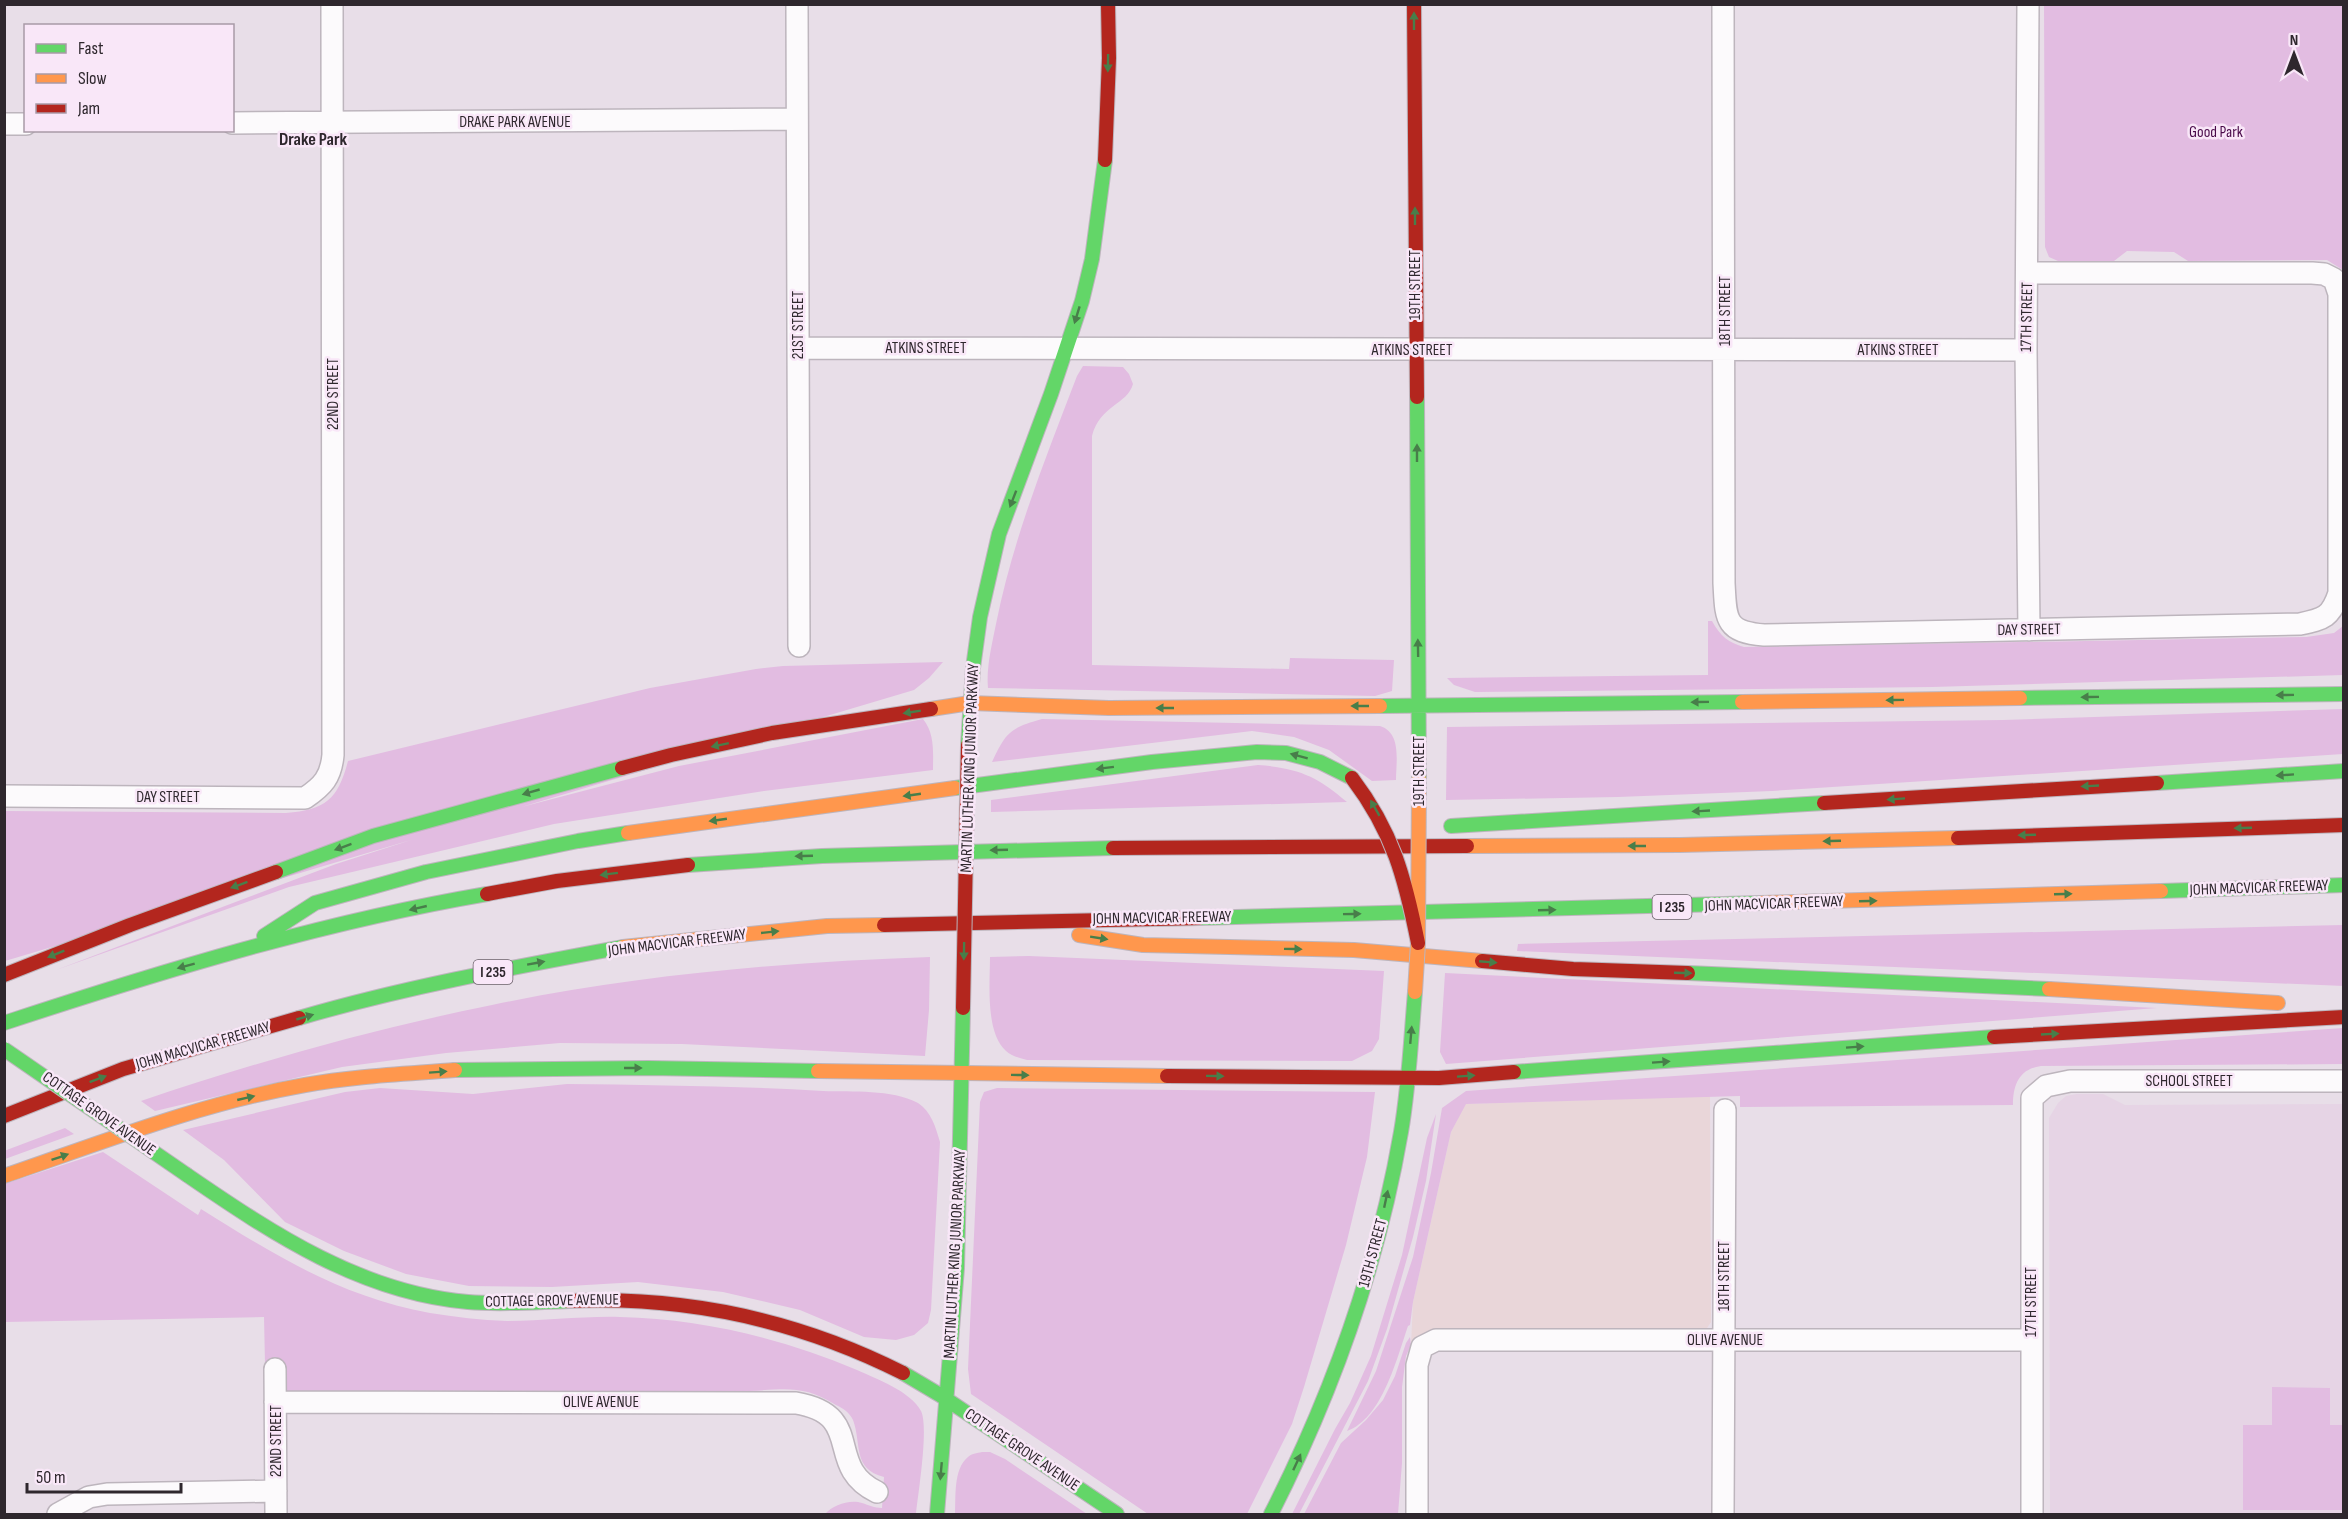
<svg xmlns="http://www.w3.org/2000/svg" width="2348" height="1519" viewBox="0 0 2348 1519" font-family="'Sofia Sans Condensed',sans-serif">
<style>
.commercial{fill:#e9d6d9}
.built{fill:#e6d4e5}
.green{fill:#e2bce1}
.lines{fill:none;stroke-linecap:round;stroke-linejoin:round}
.street-casing{stroke:#bdb5bd;stroke-width:24}
.fast-casing{stroke:#bdb5bd;stroke-width:16}
.slow-casing{stroke:#bdb5bd;stroke-width:16}
.jam-casing{stroke:#bdb5bd;stroke-width:16}
.street{stroke:#fcfafc;stroke-width:21}
.fast{stroke:#63d668;stroke-width:14}
.slow{stroke:#ff974d;stroke-width:14}
.jam{stroke:#b3261e;stroke-width:14}
.fast-bridge-casing{stroke:#bdb5bd;stroke-width:16;stroke-linecap:butt}
.slow-bridge-casing{stroke:#bdb5bd;stroke-width:16;stroke-linecap:butt}
.jam-bridge-casing{stroke:#bdb5bd;stroke-width:16;stroke-linecap:butt}
.fast-bridge{stroke:#63d668;stroke-width:14}
.slow-bridge{stroke:#ff974d;stroke-width:14}
.jam-bridge{stroke:#b3261e;stroke-width:14}
.oneway{fill:#487e4a}
.labels{text-anchor:middle;dominant-baseline:central;stroke-width:5;stroke-linejoin:round;paint-order:stroke}
.shield{fill:#f9e7f8;stroke:#6b616a;stroke-width:1.5}
.shield-label{font-size:15px;font-weight:bold;fill:#2e272d}
.street-label{font-size:16px;fill:#2e272d;stroke:#f9e7f8}
.park-label{font-size:16px;fill:#490949;stroke:#f9e7f8}
.neighbourhood-label{font-size:18px;font-weight:bold;fill:#2e272d;stroke:#f9e7f8}
</style>
<rect width="100%" height="100%" fill="#e8dee8"/>
<path class="commercial" d="M1710,1096L1711,1322L1707,1328L1701,1331H1436L1419,1336L1411,1345L1413,1302L1451,1132L1465,1104Z"/>
<path class="built" d="M2077,1094H2103L2125,1105L2343,1104V1514H2050L2049,1126V1118L2058,1103L2066,1096Z"/>
<path class="green" d="M2044,5H2343V270L2327,260L2188,261L2174,252L2127,251L2114,261H2058L2049,257L2045,247Z
M1083,366L1123,367L1129,374L1133,384C1127,405 1100,405 1092,436V665L1289,669L1290,658L1394,660L1392,691L1375,696L988,688C986,668 992,644 996,624C1013,538 1046,457 1077,376Z
M1708,621H1712C1720,636 1729,643 1744,647L2306,637L2334,633L2343,626V675L1932,687L1475,692L1454,685L1447,678L1708,675Z
M943,662L929,678L914,690L5,961V811L286,813C326,810 338,799 348,761L650,688L756,669L783,666Z
M2343,709V754L1772,791L1618,797L1446,800L1447,727L2003,720Z
M923,719C935,734 933,752 933,770L764,791L554,824L289,887L56,970L336,864L483,817L679,766Z
M1042,719L1380,726C1402,733 1396,762 1396,780L1372,781L1329,750L1294,737L1252,731L992,762C1006,732 1010,728 1042,719Z
M1258,765C1298,768 1317,776 1347,802L991,812V800Z
M2343,925L2344,986L1517,951L1518,944Z
M1029,956L1384,971L1379,1039L1372,1051L1352,1061L1027,1060C1020,1058 1011,1056 1006,1051C985,1032 990,983 990,957Z
M930,957L929,1010L925,1056L682,1044L560,1043L446,1053L342,1067L155,1111L141,1101C256,1062 373,1029 492,1005C636,975 784,962 930,957Z
M1445,973L2157,1008L1446,1064L1440,1052Z
M2343,1028V1064L2041,1066C2019,1069 2013,1085 2013,1105L1740,1107V1096L1466,1104L1451,1132L1413,1302L1410,1325L1408,1326C1397,1358 1382,1419 1347,1431L1376,1371L1413,1257L1431,1173L1442,1108L1466,1091Z
M567,1084C653,1085 738,1086 823,1091C853,1092 891,1089 918,1103C931,1111 936,1128 940,1142L931,1310L928,1323L914,1335L896,1340L864,1337L800,1310L723,1292L638,1282L552,1287L469,1286L406,1274L344,1251L285,1222L224,1160L183,1130L345,1092L380,1088L473,1094Z
M997,1088L1375,1092L1367,1157L1346,1245L1304,1387L1292,1424L1247,1514H1148L971,1394L968,1369L980,1102L984,1092Z
M1436,1114L1426,1181L1413,1237L1387,1329L1368,1381L1299,1514H1292L1335,1429L1350,1403L1371,1356L1402,1255L1427,1138Z
M65,1128L74,1134L5,1159L4,1151Z
M103,1152L198,1215L201,1209C276,1256 342,1297 430,1313C455,1317 481,1320 507,1321C545,1321 582,1316 620,1317C702,1319 781,1338 857,1370C877,1379 910,1391 921,1411C929,1427 918,1494 916,1514H825C833,1505 850,1499 862,1503C869,1505 874,1508 882,1508L884,1477C852,1469 862,1444 853,1420C850,1413 843,1408 836,1405C804,1385 787,1389 750,1391H286V1364H265L264,1317L5,1322L4,1184Z
M1410,1337L1411,1345L1406,1356L1402,1387V1463L1398,1514H1304L1341,1443L1366,1420L1383,1400L1395,1376L1406,1343Z
M2272,1387L2330,1388V1425H2343V1510H2243V1425H2272Z
M982,1452H990L1005,1459L1087,1514H955C956,1498 953,1469 968,1457C971,1454 977,1453 982,1452Z"/>
<g class="lines">
<defs>
<path id="street" d="M797,4L799,646
M1723,4L1724,583C1726,618 1724,632 1764,635L2300,624C2324,619 2331,617 2339,593V294L2334,279L2324,274L2312,273H2028
M2028,4L2026,350L2029,630
M232,123L797,119
M4,124H26
M798,348L2026,350
M4,796L305,798C323,786 331,777 333,755L332,4
M275,1369L276,1514
M275,1402L796,1403C867,1415 823,1466 877,1492
M58,1514L89,1497L107,1494L276,1491
M1417,1514V1365L1422,1347L1436,1340H2030
M1723,1514L1725,1110
M2032,1514V1098L2046,1086L2070,1081H2344"/>
<path id="fast" d="M1417,397L1419,779
M2020,698L2344,694
M1380,706L1742,702
M968,745L973,668L980,617L999,534L1051,394L1082,301L1092,259L1105,160
M2157,783L2344,771
M955,788L1152,762L1257,752L1286,753L1320,762L1352,778
M1451,826L1824,803
M688,865L822,856L1113,848
M276,872L373,836L622,768
M2161,891L2344,885
M1199,918L1761,903
M264,936L315,903L426,872L578,841L628,833
M1688,973L2049,989
M299,1018C405,987 515,967 623,947
M4,1023C162,971 323,922 487,894
M455,1070L648,1068L818,1071
M1514,1072L1994,1037
M187,1175C273,1234 362,1293 468,1302C502,1305 536,1302 569,1301
M903,1373L940,1395L1117,1514
M937,1514L957,1268L963,1008
M1271,1514C1332,1394 1378,1265 1401,1132C1409,1086 1411,1039 1415,992"/>
<path id="slow" d="M1742,702L2020,698
M931,709L970,703L1109,708L1380,706
M628,833L955,788
M1467,846L1680,845L1958,838
M1761,903L2161,891
M1079,935L1143,945L1354,950L1482,961
M623,947L827,926L884,925
M2049,989L2278,1003
M818,1071L1167,1076
M4,1176C103,1142 202,1103 305,1085C354,1076 405,1074 455,1070"/>
<path id="jam" d="M1414,4L1417,397
M1105,160L1109,58L1108,4
M622,768L671,755L772,733L931,709
M1824,803L2157,783
M1958,838L2344,825
M1113,848L1467,846
M487,894L557,881L688,865
M884,925L1199,918
M1482,961L1573,969L1688,973
M4,975L130,925L276,872
M1994,1037L2344,1017
M1167,1076L1439,1078L1514,1072
M4,1116L123,1069L299,1018
M569,1301C686,1296 798,1320 903,1373"/>
</defs>
<use href="#street" class="street-casing"/>
<use href="#fast" class="fast-casing"/>
<use href="#slow" class="slow-casing"/>
<use href="#jam" class="jam-casing"/>
<use href="#street" class="street"/>
<use href="#fast" class="fast"/>
<use href="#slow" class="slow"/>
<use href="#jam" class="jam"/>
<defs>
<path id="fast-bridge" d="M4,1049L187,1175"/>
<path id="slow-bridge" d="M1415,992L1418,943L1419,779"/>
<path id="jam-bridge" d="M1352,778C1393,832 1405,878 1418,943
M963,1008L968,745"/>
</defs>
<use href="#fast-bridge" class="fast-bridge-casing"/>
<use href="#slow-bridge" class="slow-bridge-casing"/>
<use href="#jam-bridge" class="jam-bridge-casing"/>
<use href="#fast-bridge" class="fast-bridge"/>
<use href="#slow-bridge" class="slow-bridge"/>
<use href="#jam-bridge" class="jam-bridge"/>
</g>
<defs><path id="oneway-solid" d="M-6-.8H1V-3.2L6.5 0L1 3.2V.8H-6Z" transform="scale(1.5)"/></defs>
<g class="oneway">
<use href="#oneway-solid" transform="translate(1414 21) rotate(-90)"/>
<use href="#oneway-solid" transform="translate(1108 63) rotate(91)"/>
<use href="#oneway-solid" transform="translate(1415 216) rotate(-90)"/>
<use href="#oneway-solid" transform="translate(1077 315) rotate(107)"/>
<use href="#oneway-solid" transform="translate(1417 453) rotate(-90)"/>
<use href="#oneway-solid" transform="translate(1013 499) rotate(111)"/>
<use href="#oneway-solid" transform="translate(1418 648) rotate(-91)"/>
<use href="#oneway-solid" transform="translate(2285 695) rotate(179)"/>
<use href="#oneway-solid" transform="translate(2090 697) rotate(179)"/>
<use href="#oneway-solid" transform="translate(1895 700) rotate(179)"/>
<use href="#oneway-solid" transform="translate(1700 702) rotate(179)"/>
<use href="#oneway-solid" transform="translate(1360 706) rotate(180)"/>
<use href="#oneway-solid" transform="translate(1165 708) rotate(180)"/>
<use href="#oneway-solid" transform="translate(912 712) rotate(171)"/>
<use href="#oneway-solid" transform="translate(720 745) rotate(168)"/>
<use href="#oneway-solid" transform="translate(1299 756) rotate(-165)"/>
<use href="#oneway-solid" transform="translate(1105 768) rotate(173)"/>
<use href="#oneway-solid" transform="translate(2285 775) rotate(176)"/>
<use href="#oneway-solid" transform="translate(2090 786) rotate(177)"/>
<use href="#oneway-solid" transform="translate(531 792) rotate(164)"/>
<use href="#oneway-solid" transform="translate(912 795) rotate(172)"/>
<use href="#oneway-solid" transform="translate(1896 799) rotate(176)"/>
<use href="#oneway-solid" transform="translate(1375 808) rotate(-120)"/>
<use href="#oneway-solid" transform="translate(1701 811) rotate(177)"/>
<use href="#oneway-solid" transform="translate(718 820) rotate(172)"/>
<use href="#oneway-solid" transform="translate(2243 828) rotate(178)"/>
<use href="#oneway-solid" transform="translate(2027 835) rotate(178)"/>
<use href="#oneway-solid" transform="translate(1832 841) rotate(178)"/>
<use href="#oneway-solid" transform="translate(1637 846) rotate(180)"/>
<use href="#oneway-solid" transform="translate(343 847) rotate(160)"/>
<use href="#oneway-solid" transform="translate(999 850) rotate(178)"/>
<use href="#oneway-solid" transform="translate(804 856) rotate(178)"/>
<use href="#oneway-solid" transform="translate(609 874) rotate(173)"/>
<use href="#oneway-solid" transform="translate(239 885) rotate(160)"/>
<use href="#oneway-solid" transform="translate(2063 894) rotate(-2)"/>
<use href="#oneway-solid" transform="translate(1868 901) rotate(-2)"/>
<use href="#oneway-solid" transform="translate(418 908) rotate(167)"/>
<use href="#oneway-solid" transform="translate(1547 910) rotate(-2)"/>
<use href="#oneway-solid" transform="translate(1352 914) rotate(-1)"/>
<use href="#oneway-solid" transform="translate(770 932) rotate(-6)"/>
<use href="#oneway-solid" transform="translate(1099 938) rotate(9)"/>
<use href="#oneway-solid" transform="translate(1293 949) rotate(1)"/>
<use href="#oneway-solid" transform="translate(964 951) rotate(91)"/>
<use href="#oneway-solid" transform="translate(56 954) rotate(158)"/>
<use href="#oneway-solid" transform="translate(1488 962) rotate(5)"/>
<use href="#oneway-solid" transform="translate(536 963) rotate(-10)"/>
<use href="#oneway-solid" transform="translate(186 966) rotate(165)"/>
<use href="#oneway-solid" transform="translate(1683 973) rotate(2)"/>
<use href="#oneway-solid" transform="translate(305 1017) rotate(-16)"/>
<use href="#oneway-solid" transform="translate(2050 1034) rotate(-3)"/>
<use href="#oneway-solid" transform="translate(1411 1035) rotate(-85)"/>
<use href="#oneway-solid" transform="translate(1855 1047) rotate(-4)"/>
<use href="#oneway-solid" transform="translate(1661 1062) rotate(-4)"/>
<use href="#oneway-solid" transform="translate(633 1068)"/>
<use href="#oneway-solid" transform="translate(438 1072) rotate(-4)"/>
<use href="#oneway-solid" transform="translate(1020 1075) rotate(1)"/>
<use href="#oneway-solid" transform="translate(1215 1076) rotate(1)"/>
<use href="#oneway-solid" transform="translate(1466 1076) rotate(-4)"/>
<use href="#oneway-solid" transform="translate(98 1079) rotate(-21)"/>
<use href="#oneway-solid" transform="translate(246 1098) rotate(-13)"/>
<use href="#oneway-solid" transform="translate(60 1157) rotate(-19)"/>
<use href="#oneway-solid" transform="translate(1386 1199) rotate(-78)"/>
<use href="#oneway-solid" transform="translate(1297 1462) rotate(-65)"/>
<use href="#oneway-solid" transform="translate(941 1471) rotate(95)"/>
</g>
<g class="labels">
<g class="shield">
<rect x="1652.5" y="895" width="39" height="24" rx="4.5"/>
<rect x="473.5" y="960" width="39" height="24" rx="4.5"/>
</g>
<g class="shield-label">
<text x="1672" y="907">I 235</text>
<text x="493" y="972">I 235</text>
</g>
<g class="street-label">
<text x="515" y="122">DRAKE PARK AVENUE</text>
<text transform="translate(1415 285) rotate(-90)">19TH STREET</text>
<text transform="translate(1725 311) rotate(-90)">18TH STREET</text>
<text transform="translate(2027 317) rotate(-89)">17TH STREET</text>
<text transform="translate(798 325) rotate(-90)">21ST STREET</text>
<text x="926" y="348">ATKINS STREET</text>
<text x="1412" y="350">ATKINS STREET</text>
<text x="1898" y="350">ATKINS STREET</text>
<text transform="translate(333 394) rotate(-90)">22ND STREET</text>
<text transform="translate(2029 630) rotate(-1)">DAY STREET</text>
<text transform="translate(970 768) rotate(-88)">MARTIN LUTHER KING JUNIOR PARKWAY</text>
<text transform="translate(1419 771) rotate(-90)">19TH STREET</text>
<text x="168" y="797">DAY STREET</text>
<text transform="translate(2259 888) rotate(-2)">JOHN MACVICAR FREEWAY</text>
<text transform="translate(1774 904) rotate(-2)">JOHN MACVICAR FREEWAY</text>
<text transform="translate(1162 918) rotate(-1)">JOHN MACVICAR FREEWAY</text>
<text transform="translate(677 943) rotate(-7)">JOHN MACVICAR FREEWAY</text>
<text transform="translate(203 1046) rotate(-16)">JOHN MACVICAR FREEWAY</text>
<text x="2189" y="1081">SCHOOL STREET</text>
<text transform="translate(99 1114) rotate(35)">COTTAGE GROVE AVENUE</text>
<text transform="translate(1373 1253) rotate(-75)">19TH STREET</text>
<text transform="translate(955 1254) rotate(-87)">MARTIN LUTHER KING JUNIOR PARKWAY</text>
<text transform="translate(1724 1276) rotate(-90)">18TH STREET</text>
<text transform="translate(552 1301) rotate(-1)">COTTAGE GROVE AVENUE</text>
<text transform="translate(2031 1302) rotate(-90)">17TH STREET</text>
<text x="1725" y="1340">OLIVE AVENUE</text>
<text x="601" y="1402">OLIVE AVENUE</text>
<text transform="translate(276 1441) rotate(-90)">22ND STREET</text>
<text transform="translate(1022 1450) rotate(34)">COTTAGE GROVE AVENUE</text>
</g>
<g class="park-label">
<text x="2216" y="132">Good Park</text>
</g>
<g class="neighbourhood-label">
<text x="313" y="139">Drake Park</text>
</g>
</g>
<rect width="2348" height="1519" fill="none" stroke="#2e272d" stroke-width="12"/>
<rect x="24" y="24" width="210" height="108" fill="#f9e7f8" stroke="#a89aa7" stroke-width="1.5"/>
<rect x="36" y="44" width="30" height="9" fill="#63d668" stroke="#a89aa7" stroke-width="1.5"/>
<text x="78" y="54" font-size="18" fill="#2e272d">Fast</text>
<rect x="36" y="74" width="30" height="9" fill="#ff974d" stroke="#a89aa7" stroke-width="1.5"/>
<text x="78" y="84" font-size="18" fill="#2e272d">Slow</text>
<rect x="36" y="104" width="30" height="9" fill="#b3261e" stroke="#a89aa7" stroke-width="1.5"/>
<text x="78" y="114" font-size="18" fill="#2e272d">Jam</text>
<g transform="translate(2294 54)" stroke="#f9e7f8" stroke-width="4.5" paint-order="stroke">
<path d="M0-4.5L10 22L0 15L-10 22Z" fill="#2e272d"/>
<text y="-9" font-size="16" font-weight="bold" text-anchor="middle" fill="#2e272d">N</text>
</g>
<path d="M27 1483v9h154v-9" fill="none" stroke="#2e272d" stroke-width="3"/>
<text x="36" y="1483" font-size="18" fill="#2e272d" stroke="#f9e7f8" stroke-width="4.5" paint-order="stroke">50 m</text>
</svg>
